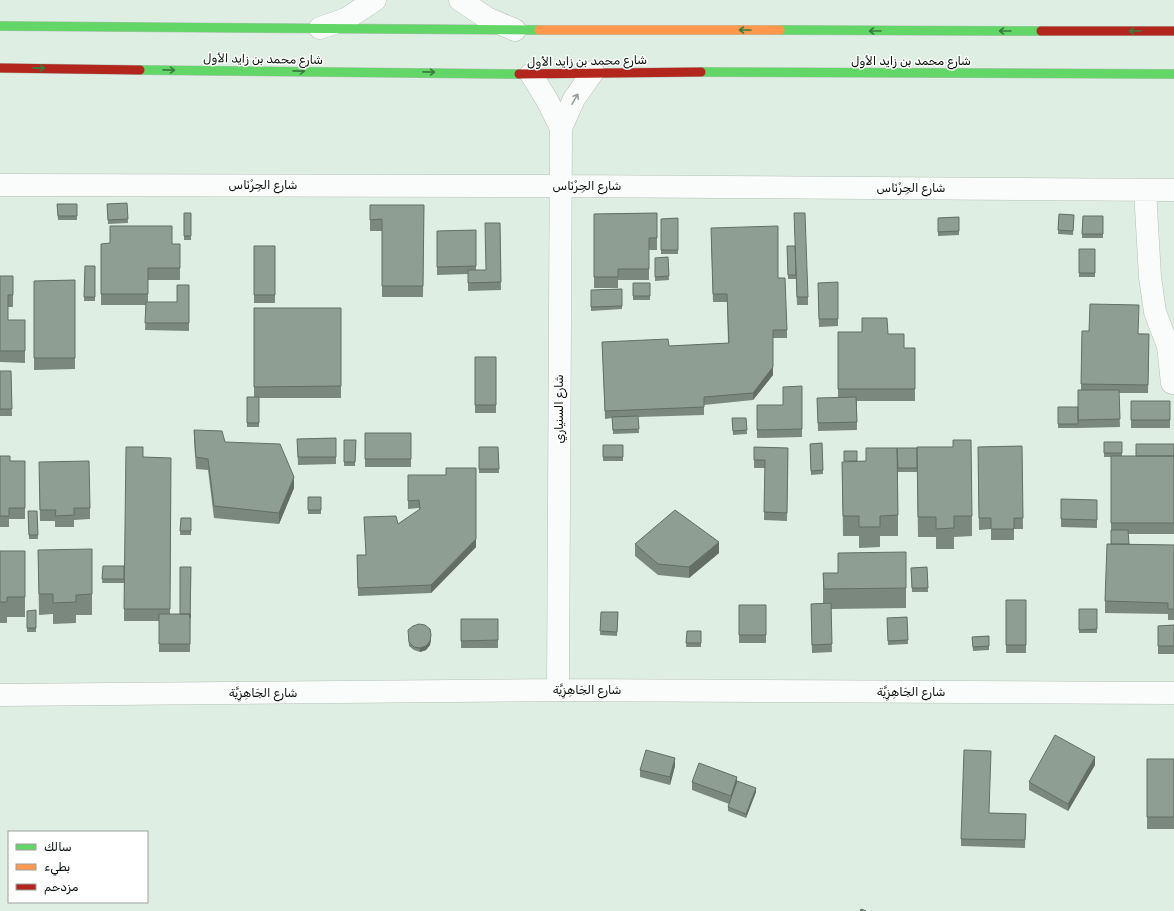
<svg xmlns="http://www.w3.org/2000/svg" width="1174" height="911" viewBox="0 0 1174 911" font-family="Rubik,'Noto Naskh Arabic',sans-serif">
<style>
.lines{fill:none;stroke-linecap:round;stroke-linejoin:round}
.street-casing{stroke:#b4c0b7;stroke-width:23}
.fast-casing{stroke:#b4c0b7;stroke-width:10}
.slow-casing{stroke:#b4c0b7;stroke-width:10}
.jam-casing{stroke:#b4c0b7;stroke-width:10}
.street{stroke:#fafcfb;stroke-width:22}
.fast{stroke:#63d668;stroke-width:9}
.slow{stroke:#ff974d;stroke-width:9}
.jam{stroke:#b3261e;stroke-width:9}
.wall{fill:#7a887e}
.shaded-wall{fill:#636f66}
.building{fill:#8e9e92;stroke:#636f66}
.oneway{stroke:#397c3d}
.oneway2{stroke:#989d9a}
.labels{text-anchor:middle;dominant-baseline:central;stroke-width:3;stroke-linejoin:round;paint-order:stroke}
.street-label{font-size:12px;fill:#060e08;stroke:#fff}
</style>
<rect width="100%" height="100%" fill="#dfeee2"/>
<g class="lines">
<defs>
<path id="street" d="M460,0L487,18L515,30
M320,28L346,19L375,0
M531,74L547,100L561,128
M0,185L560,186L1174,190
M1145,190L1150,277L1155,312L1168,346L1172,383
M558,690L561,128L574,99L593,72
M0,695L558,690L1174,693"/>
<path id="fast" d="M0,26L539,30
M780,30L1041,31
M140,70L519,74
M701,72L1174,74"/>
<path id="slow" d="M539,30H780"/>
<path id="jam" d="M1041,31H1174
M0,68L140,70
M519,74L701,72"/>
</defs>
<use href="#street" class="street-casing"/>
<use href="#fast" class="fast-casing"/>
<use href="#slow" class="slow-casing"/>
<use href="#jam" class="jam-casing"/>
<use href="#street" class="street"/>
<use href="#fast" class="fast"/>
<use href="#slow" class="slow"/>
<use href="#jam" class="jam"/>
</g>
<path class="wall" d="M127,203L128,223L108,224L107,204Z
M57,204H77V220H58Z
M370,205H424L423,297H382V231H370Z
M184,213H191V240H184Z
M657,213V250H649V280H618V288H594V214Z
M1059,214L1074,215L1073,235L1058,234Z
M1083,216H1103V238H1082Z
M959,217V235L938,236V218Z
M678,218V254H661V219Z
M500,223L501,290L468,291V274L437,275V231L476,230V270H486Z
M711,236L778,278L787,330V338H773V375L753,400L704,405V415L638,417L639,433L613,434L612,418L605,419L602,342L669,346L728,343L727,302H713Z
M101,244H180V280H148V302H177L189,285V331L145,330L146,305H101Z
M254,246H275V303H254Z
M787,246L808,297V305H797L796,279H788Z
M1079,249H1095V277H1079Z
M668,257L669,280L655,281V258Z
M85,266H95V301H84Z
M0,276H13V307H8V320H25V363L0,362Z
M75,280V369L34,370V281Z
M838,282V326L819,327L818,291Z
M633,283H650V300H633Z
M622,289V309L591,311V290Z
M254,308H341V398H259V427H247V397H254Z
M1082,331L1149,334L1148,393H1119L1120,427L1078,428V426V428H1058V407H1078L1081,390Z
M838,332L888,334L904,348H915V401H857V430L818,431L817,398H838Z
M475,357H496V413H475Z
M0,371H11L12,416H0Z
M802,386V437L757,438V405H783Z
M1131,401H1170V428H1131Z
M732,418H746L747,434L733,435Z
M194,430L225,442L294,488L279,524L214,518L208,470L196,469L194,441Z
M365,433H411V467H365Z
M336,438V464L298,465L297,439Z
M344,440H356L355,466H344Z
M1104,442H1122V456H1136L1174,444V534H1128L1129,544L1174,545V620H1168V614L1105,613V601L1111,544V457H1104Z
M822,443L823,474L811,475L810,444Z
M603,445H623V461H603Z
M1022,446L1023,529H1014V540H991V529L979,530L978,447Z
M479,447H498L499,473H479Z
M754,447L788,448L787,521L764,520L765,468H754Z
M897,448L972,516V536L954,537V549H936V537H918L917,472H898V536H880V547L859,548V536H843L842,462L866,461Z
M0,456L10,461H25V519H9V527H0Z
M143,457L171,458L170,614H180L191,567L190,652H159V621H124V583H102L103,566H124Z
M39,473L90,508V519L74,520V527H55V521H40Z
M408,475L476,547L431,593L358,596L357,563L398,524L419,510V508L408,509Z
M308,497H321V514H308Z
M1061,499L1097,500V528L1061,527Z
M28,511H37L38,539H29Z
M181,518H191V535H180Z
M635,544L719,553L689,578L658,575L635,556Z
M38,550L92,594V615H76V623L53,624V614L39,615Z
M0,551H25V617H7V623H0Z
M906,552V608L831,609L832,652L812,653L811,604L823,603V573H838Z
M927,567L928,592H912L911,568Z
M1006,600H1026V653H1006Z
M739,605H766V643H739Z
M1079,609H1097V633H1079Z
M36,610V632H27V611Z
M601,612H618L617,636L600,635Z
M907,617L908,644L888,645L887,618Z
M461,619H498V648H461Z
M1174,625V654H1158V626Z
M687,631H701V647H686Z
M408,634L431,639L430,645L426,650L420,652L414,650L409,646Z
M989,636V650L973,651L972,637Z
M1147,759H1174V829H1147Z
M1095,765L1068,811L1029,790V782Z
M675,766L670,785L640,777V770Z
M737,781L756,792L746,818L728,811V807L729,804L692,790V782Z
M989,813L1026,814L1025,848L961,846V839Z"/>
<path class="shaded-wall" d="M773,330V375L753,400V393Z
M294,477V488L279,524V513Z
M476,539V547L431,593V585Z
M719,542V553L689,578V567Z
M431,635V639L430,645L426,650L420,652V648Z
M1095,757V765L1068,811V804Z
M675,758V766L670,785V777Z
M737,777V785L731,804V796Z
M756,788V792L746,818V814Z"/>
<path class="building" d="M127,203L128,219L108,220L107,204Z
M57,204H77V216H58Z
M370,205H424L423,286H382V219L370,220Z
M184,213H191V236H184Z
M657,213V238H649V269H618V277H594V214Z
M794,213H805L808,297H797Z
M1059,214L1074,215L1073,231L1058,230Z
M1083,216H1103V234H1082Z
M959,217V231L938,232V218Z
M678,218V250H661V219Z
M485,223H500L501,282L468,283V270H486Z
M110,226H172V244H180V268H148V294H101V244L110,243Z
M778,226V278H785L787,330H773V367L753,393L704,397V407L605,411L602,342L668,339L669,346L729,343L727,294H713L711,228Z
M476,230V266L437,267V231Z
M254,246H275V295H254Z
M787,246H795L796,275H788Z
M1079,249H1095V273H1079Z
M668,257L669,276L655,277V258Z
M85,266H95V297H84Z
M0,276H13V295H8V320H25V351H0Z
M75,280V358H34V281Z
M838,282V319H819L818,283Z
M633,283H650V296H633Z
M177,285H189V323H145L146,302H177Z
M622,289V306L591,307V290Z
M1090,304L1139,305L1138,334H1149L1148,385L1081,384L1082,331H1089Z
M254,308H341V386L254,387Z
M862,318H887L888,334H904V348H915V389H838V332H862Z
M475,357H496V405H475Z
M0,371H11L12,409H0Z
M802,386V429L757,430V405H783V387Z
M1078,390H1119L1120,419L1078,420Z
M247,397H259V423H247Z
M856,397L857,422L818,423L817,398Z
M1131,401H1170V420H1131Z
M1058,407H1078V424H1058Z
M638,416L639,429L613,430L612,417Z
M732,418H746L747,430L733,431Z
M194,430L222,431L225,442L280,444L294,477L279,513L214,506L208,459L196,457Z
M365,433H411V459H365Z
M336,438V457H298L297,439Z
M344,440H356L355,462H344Z
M953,440H971L972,516H954V528L936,529V517H918L917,447H953Z
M1104,442H1122V453H1104Z
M822,443L823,470L811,471L810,444Z
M1136,444H1174V456H1136Z
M603,445H623V457H603Z
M1022,446L1023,518H1014V529H991V518H979L978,447Z
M126,447H143V457L171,458L170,609H124Z
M479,447H498L499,469H479Z
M754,447L788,448L787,513L764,512L765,460H754Z
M866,448H897L898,515L880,516V527H859V516H843L842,462L866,461Z
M897,448H917V468H898Z
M844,451H857V461H844Z
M0,456H10V461H25V508H9V516H0Z
M1111,456H1174V523H1111Z
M89,461L90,508H74V515L55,516L56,510H40L39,462Z
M446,468H476V539L431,585L358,588L357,555H366L364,517L396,516L398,524L420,509L419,500L408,501V475H446Z
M308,497H321V510H308Z
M1061,499L1097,500V520L1061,519Z
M675,510L719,542L689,567L658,564L635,544Z
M28,511H37L38,535H29Z
M181,518H191V531H180Z
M1111,530H1128L1129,544H1111Z
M1107,544L1174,545V609H1168V603L1105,601Z
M92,549V594L76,595V602L53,603V594H39L38,550Z
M0,551H25V597H7V602H0Z
M906,552V588L824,589L823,573H838V553Z
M103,566H124V579H102Z
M180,567H191L190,618V614H180Z
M927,567L928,588H912L911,568Z
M1006,600H1026V645H1006Z
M831,603L832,644L812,645L811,604Z
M739,605H766V635H739Z
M1079,609H1097V629L1079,630Z
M36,610V628H27V611Z
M601,612H618L617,632L600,631Z
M159,614H190V644H159Z
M907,617L908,640L888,641L887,618Z
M461,619H498V640L461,641Z
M419,624L425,625L430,629L431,635L430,641L426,646L420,648L414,647L409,642L408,630L413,626Z
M1174,625V646H1158V626Z
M687,631H701V643H686Z
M989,636V646L973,647L972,637Z
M1055,735L1095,757L1068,804L1029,782Z
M646,750L675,758L670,777L640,770Z
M964,750L991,751L989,813L1026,814L1025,840L961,839Z
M1147,759H1174V817H1147Z
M699,763L737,777L731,796L692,782Z
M737,781L756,788L746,814L728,807Z
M861,909L866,911H860Z"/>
<defs><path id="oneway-shaft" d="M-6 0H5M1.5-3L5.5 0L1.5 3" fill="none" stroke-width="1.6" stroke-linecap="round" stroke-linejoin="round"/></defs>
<g class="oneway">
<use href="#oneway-shaft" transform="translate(745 30) rotate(-180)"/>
<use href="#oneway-shaft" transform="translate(875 31) rotate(-180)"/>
<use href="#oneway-shaft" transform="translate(1005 31) rotate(-180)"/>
<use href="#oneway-shaft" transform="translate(1135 31) rotate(-180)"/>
<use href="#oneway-shaft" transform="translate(39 68) rotate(1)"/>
<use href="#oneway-shaft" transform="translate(169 70) rotate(1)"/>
<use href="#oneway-shaft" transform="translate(299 71) rotate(1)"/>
<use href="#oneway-shaft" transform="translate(429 72) rotate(1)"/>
</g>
<use class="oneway2" href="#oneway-shaft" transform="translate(575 99) rotate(-60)"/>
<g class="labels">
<g class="street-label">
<text transform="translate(263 59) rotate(1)">شارع محمد بن زايد الأول</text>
<text transform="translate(587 61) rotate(-1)">شارع محمد بن زايد الأول</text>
<text x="911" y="61">شارع محمد بن زايد الأول</text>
<text x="263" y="185">شارع الجِرْنَاس</text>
<text x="587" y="186">شارع الجِرْنَاس</text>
<text x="911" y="188">شارع الجِرْنَاس</text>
<text transform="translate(559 409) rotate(-90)">شارع السنياري</text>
<text x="587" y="690">شارع الجَاهِزِيَّة</text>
<text x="911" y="692">شارع الجَاهِزِيَّة</text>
<text x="263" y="693">شارع الجَاهِزِيَّة</text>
</g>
</g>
<rect x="8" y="831" width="140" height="72" fill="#ffffff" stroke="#9b9f9c"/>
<rect x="16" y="844" width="20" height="6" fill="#63d668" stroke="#9b9f9c"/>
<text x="44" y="851" font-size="12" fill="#060e08">سالك</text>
<rect x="16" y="864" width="20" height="6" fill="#ff974d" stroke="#9b9f9c"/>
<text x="44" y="871" font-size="12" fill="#060e08">بطيء</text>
<rect x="16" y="884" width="20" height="6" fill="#b3261e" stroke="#9b9f9c"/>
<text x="44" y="891" font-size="12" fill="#060e08">مزدحم</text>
</svg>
